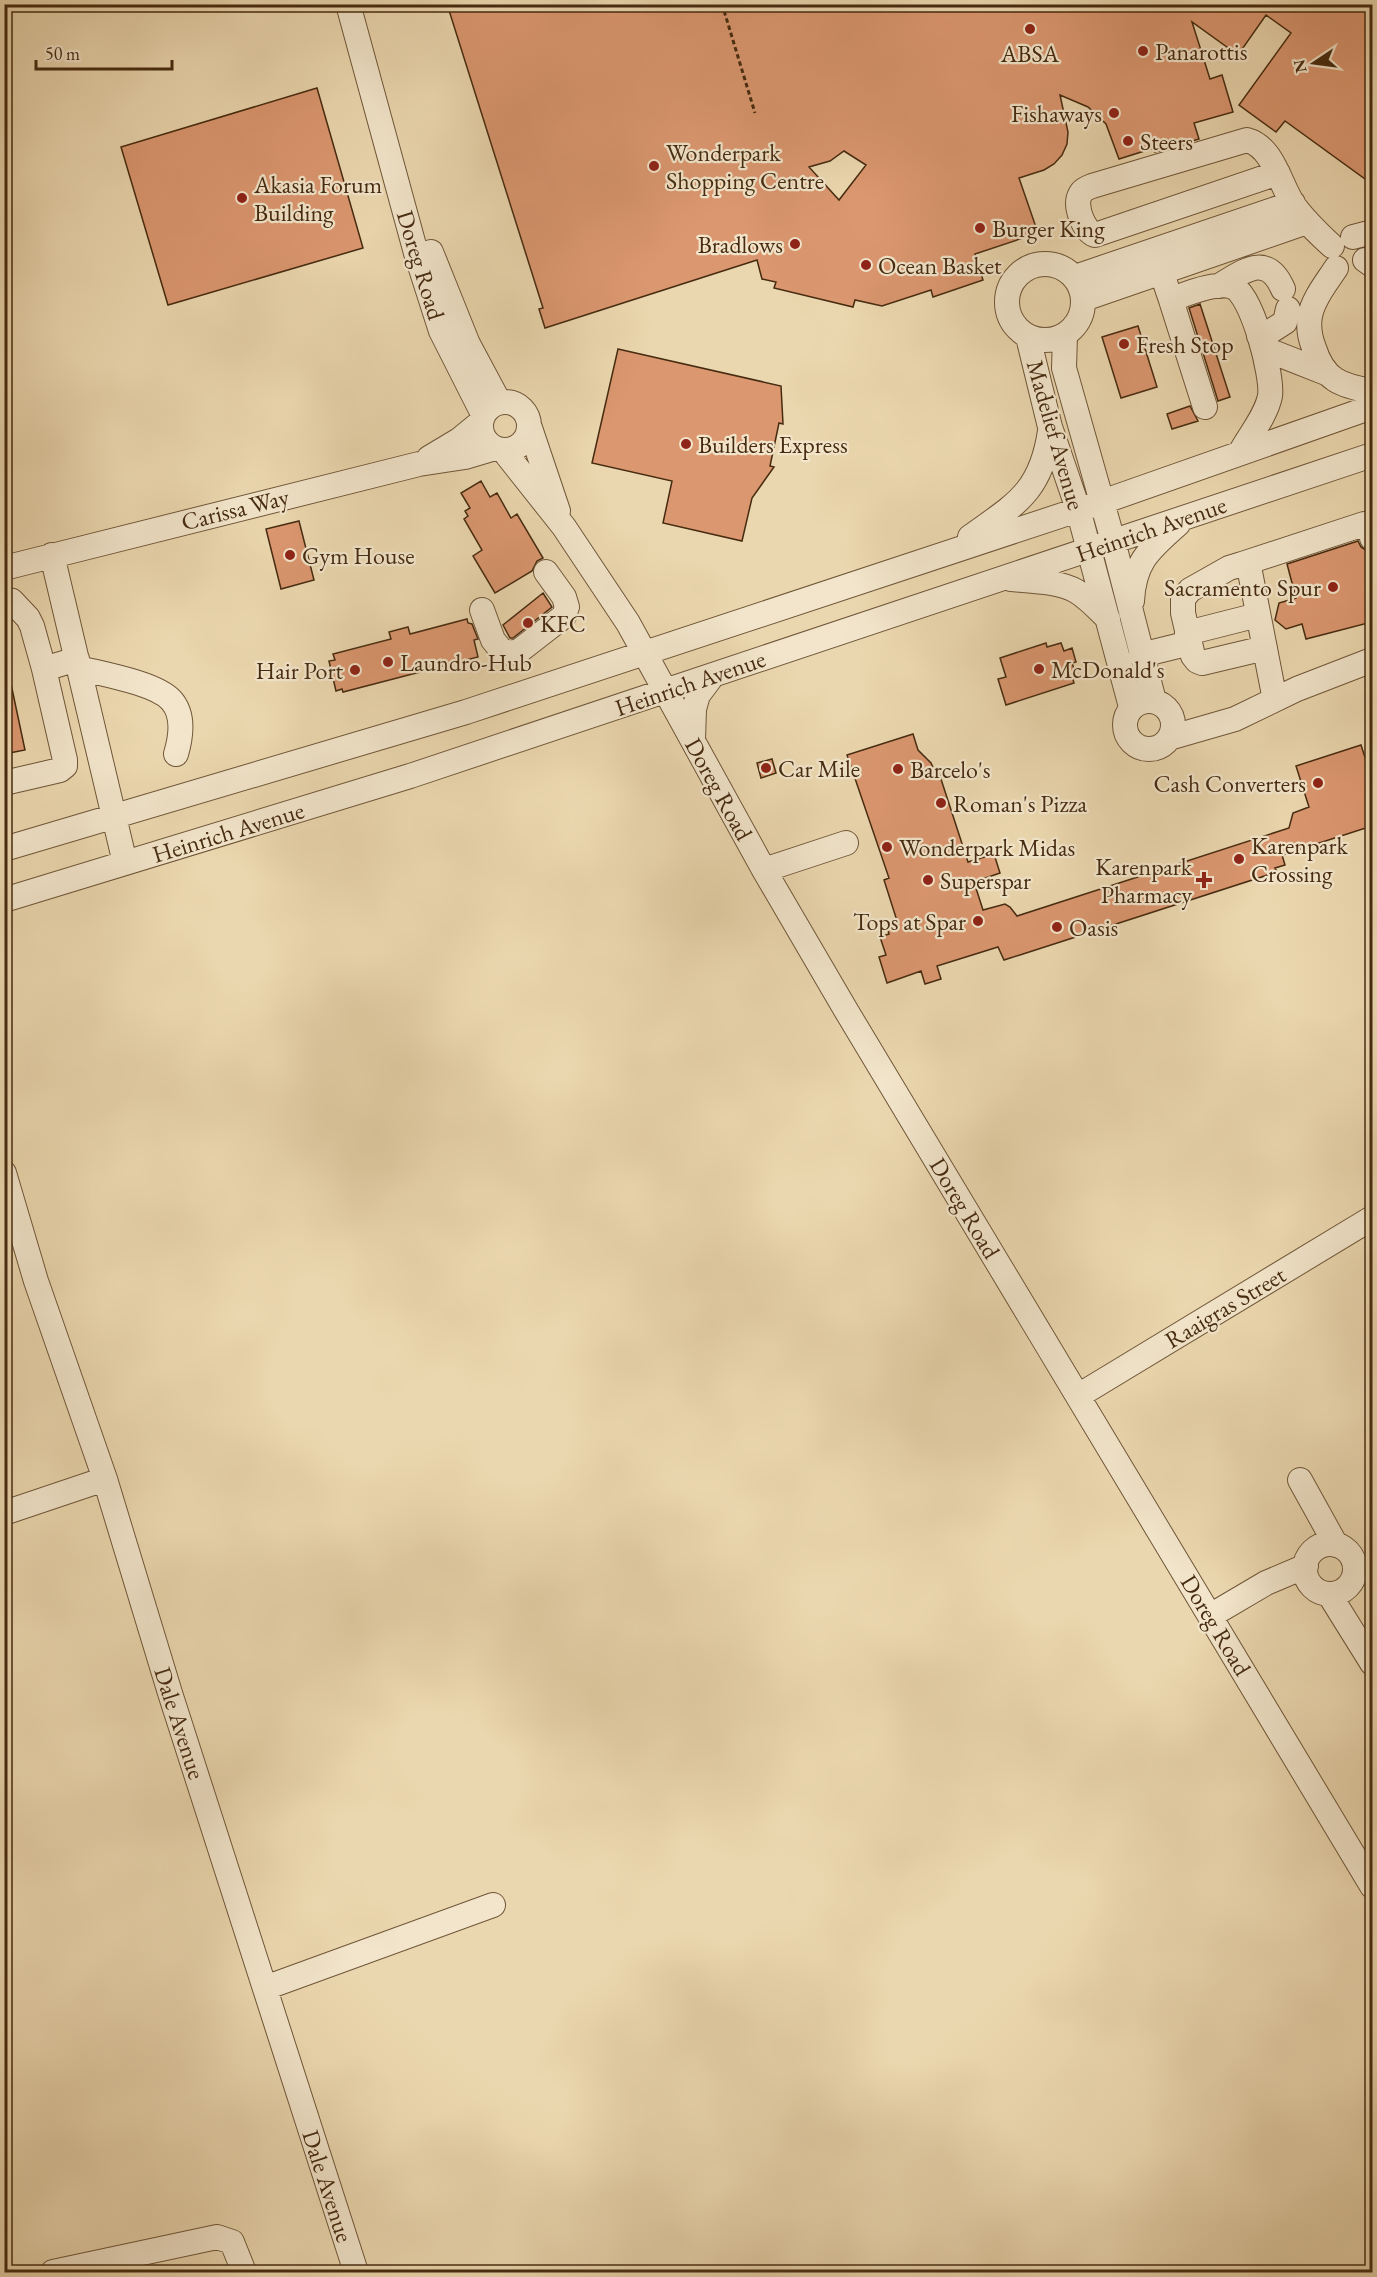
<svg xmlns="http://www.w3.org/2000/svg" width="1377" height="2277" viewBox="0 0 1377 2277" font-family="'EB Garamond',serif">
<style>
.building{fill:#db9770;stroke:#462b10;stroke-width:1.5;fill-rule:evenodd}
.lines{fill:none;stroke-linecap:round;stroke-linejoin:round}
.minor-casing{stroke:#6f5638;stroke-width:26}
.path{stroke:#462b10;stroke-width:3;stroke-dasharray:4.5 3;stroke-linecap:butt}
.minor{stroke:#f2e5cb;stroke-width:24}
.poi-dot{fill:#8f2418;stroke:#f2e5cb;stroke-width:2}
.labels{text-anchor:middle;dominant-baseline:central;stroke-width:4.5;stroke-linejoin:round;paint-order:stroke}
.poi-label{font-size:24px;fill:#462b10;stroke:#f2e5cb;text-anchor:start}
.street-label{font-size:24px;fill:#462b10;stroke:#f2e5cb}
</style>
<rect width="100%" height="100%" fill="#ebd7af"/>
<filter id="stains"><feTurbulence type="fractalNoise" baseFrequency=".00333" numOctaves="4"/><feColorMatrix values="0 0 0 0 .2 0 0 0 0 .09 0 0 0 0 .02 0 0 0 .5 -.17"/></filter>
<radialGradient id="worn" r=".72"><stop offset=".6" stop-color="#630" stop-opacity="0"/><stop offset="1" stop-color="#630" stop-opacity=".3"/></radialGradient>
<path class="building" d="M447,4H1372V184L1285,121L1276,132L1239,105L1291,33L1266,15L1238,55L1192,22L1210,79L1222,75L1233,112L1194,123L1199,139L1155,152L1154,148L1119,159L1106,124L1088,107L1060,95L1068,132L1067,144L1062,155L1054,164L1044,170L1019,178L1038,233L975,254L983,280L933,297L931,290L882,306L855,300L853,307L774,288L776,282L762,279L757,260L545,328L539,309L543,308ZM844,151L866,165L839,200L809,167L830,161Z
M317,88L363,248L168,305L121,147Z
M1200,304L1230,397L1218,401L1189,308Z
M1138,326L1157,387L1121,398L1102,337Z
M618,349L781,386L783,424L779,423L770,466L774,467L752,498L742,541L663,523L672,481L592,463Z
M1190,406L1198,421L1172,429L1167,414Z
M481,481L490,497L497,493L511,518L517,514L543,558L537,561L532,571L495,593L473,556L482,550L464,519L468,516L465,511L470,508L461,493Z
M299,521L314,580L281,589L266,529Z
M1358,541L1361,547L1372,554V559H1369L1372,574V622L1306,639L1302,624L1286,629L1275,620L1279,603L1296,598L1287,564Z
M543,593L552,607L513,638H510L503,625Z
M467,619L468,623L472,624L478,639L474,640L478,657L343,692L342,689L336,691L329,661L335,660L333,654L391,639L389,632L408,627L410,634Z
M1046,643L1047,647L1061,643L1064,651L1072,648L1076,662L1072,663L1076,675L1072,676L1074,683L1006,705L998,679L1006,677L1000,658Z
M11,684L25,750L4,754V685Z
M913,734L918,750L931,763L936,774L939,773L968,862L994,854L1000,873L974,882L983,910L1005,904L1010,907L1017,916L1289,828L1293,813L1309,807L1296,766L1361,745L1372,779V826L1282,855L1285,865L1275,868L1277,872L1023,954L1004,960L998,947L937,966L941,979L925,984L921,971L887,983L879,957L886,955L880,937L889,934L887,927L898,924L884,880L889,878L847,755Z
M772,759L776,773L761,778L757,763Z"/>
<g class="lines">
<defs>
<path id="minor" d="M348,4L416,253L441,331L483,414
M1278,173L1095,235C1084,231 1074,206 1080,195C1082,190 1087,188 1092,186L1247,140C1273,147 1280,184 1293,204C1304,220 1318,233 1332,246
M1353,237L1372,232
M1154,250L1171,300C1185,294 1218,281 1233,287C1252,294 1273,376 1270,396C1266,416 1249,436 1240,453
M431,252L468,344L499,402
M1365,260L1372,265
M1007 302a38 38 0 1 1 76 0a38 38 0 1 1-76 0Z
M1336,268C1327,282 1313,299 1310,316C1308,327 1310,338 1314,348C1324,380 1341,386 1372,391
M1075,277L1293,203
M1219,286C1244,271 1267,252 1283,289
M1084,299L1307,222
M1171,300L1205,407
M1065,336L1064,368L1113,541L1154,701
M1259,336L1271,331L1285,322L1288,309
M1028,337L1050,427L1078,509L1131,707
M1265,349L1326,373
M481 426a24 24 0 1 1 48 0a24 24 0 1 1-48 0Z
M529,425L558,511
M503,450L564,527L628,623L764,870L847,1012L1372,1886
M429,458L459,440L481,422
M970,537C1016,504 1041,492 1050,431
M52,555L125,863
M1242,564L1364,524L1370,526L1372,538
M4,568L419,464L465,457L495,448
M1011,579C1031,581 1058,581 1076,591C1088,598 1098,609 1108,619
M1132,601C1134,561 1150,549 1178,524
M4,604L12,601L28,618L32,626L44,669
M482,610L493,640L501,650L510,653L519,651L564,616L567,607L564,597L546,572
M1187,633L1258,615
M1265,648L1202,663L1197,661L1193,656L1183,613V599L1190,590L1229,568L1242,564L1250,572L1274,695
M1141,655L1190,643
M79,668C102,674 155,683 171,700C184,714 181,737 176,754
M1125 725a24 24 0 1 1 48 0a24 24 0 1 1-48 0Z
M1169,738L1235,719L1297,689L1372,660
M693,740L694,709L698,695L713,675
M4,783L60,770L65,766V760L44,669L77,659
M4,849L466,712L1102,502L1372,407
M764,870L846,843
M4,900L410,776L1372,455
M4,1173L36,1281L105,1479L170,1693L356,2272
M1078,1396L1372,1218
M1300,1480L1336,1545
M4,1513L105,1479
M1305 1569a25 25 0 1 1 50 0a25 25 0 1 1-50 0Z
M1329,1594L1372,1663
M1210,1616L1266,1583L1306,1566
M265,1988L493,1905
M53,2272L217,2237L232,2242L244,2272"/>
</defs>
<use href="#minor" class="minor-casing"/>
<path class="path" d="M722,4L755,113"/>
<use href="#minor" class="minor"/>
</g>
<g class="poi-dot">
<circle cx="1030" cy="29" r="6"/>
<circle cx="1143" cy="51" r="6"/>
<circle cx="1114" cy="113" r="6"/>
<circle cx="1128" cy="141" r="6"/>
<circle cx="654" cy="166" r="6"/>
<circle cx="242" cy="198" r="6"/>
<circle cx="980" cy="228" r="6"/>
<circle cx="795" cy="244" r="6"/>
<circle cx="866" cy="265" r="6"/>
<circle cx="1124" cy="344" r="6"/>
<circle cx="686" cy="444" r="6"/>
<circle cx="290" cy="555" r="6"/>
<circle cx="1333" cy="587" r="6"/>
<circle cx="528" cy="623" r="6"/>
<circle cx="388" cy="662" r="6"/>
<circle cx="1039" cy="669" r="6"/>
<circle cx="355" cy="670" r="6"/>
<circle cx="766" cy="768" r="6"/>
<circle cx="898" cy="769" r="6"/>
<circle cx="1318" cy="783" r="6"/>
<circle cx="941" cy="803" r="6"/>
<circle cx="887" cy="847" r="6"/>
<circle cx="1239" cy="859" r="6"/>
<circle cx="928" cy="880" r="6"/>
<path d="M1201 871h6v6h6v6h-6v6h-6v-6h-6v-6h6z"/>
<circle cx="978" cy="921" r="6"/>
<circle cx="1057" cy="927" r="6"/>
</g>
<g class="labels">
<g class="poi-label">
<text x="1155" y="51">Panarottis</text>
<text x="1030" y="53" text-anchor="middle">ABSA</text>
<text x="1102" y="113" text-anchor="end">Fishaways</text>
<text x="1140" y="141">Steers</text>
<text x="666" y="152">Wonderpark<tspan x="666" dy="28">Shopping Centre</tspan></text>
<text x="254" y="184">Akasia Forum<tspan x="254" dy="28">Building</tspan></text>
<text x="992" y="228">Burger King</text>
<text x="783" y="244" text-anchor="end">Bradlows</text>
<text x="878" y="265">Ocean Basket</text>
<text x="1136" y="344">Fresh Stop</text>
<text x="698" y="444">Builders Express</text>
<text x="302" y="555">Gym House</text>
<text x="1321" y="587" text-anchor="end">Sacramento Spur</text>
<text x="540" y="623">KFC</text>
<text x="400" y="662">Laundro-Hub</text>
<text x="1051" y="669">McDonald's</text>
<text x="343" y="670" text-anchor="end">Hair Port</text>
<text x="778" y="768">Car Mile</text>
<text x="910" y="769">Barcelo's</text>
<text x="1306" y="783" text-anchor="end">Cash Converters</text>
<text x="953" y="803">Roman's Pizza</text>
<text x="1251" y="845">Karenpark<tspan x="1251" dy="28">Crossing</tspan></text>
<text x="899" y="847">Wonderpark Midas</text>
<text x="1192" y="866" text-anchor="end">Karenpark<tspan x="1192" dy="28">Pharmacy</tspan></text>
<text x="940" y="880">Superspar</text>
<text x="966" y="921" text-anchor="end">Tops at Spar</text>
<text x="1069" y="927">Oasis</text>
</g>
<g class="street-label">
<text transform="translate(421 265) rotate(73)">Doreg Road</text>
<text transform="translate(1056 435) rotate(74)">Madelief Avenue</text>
<text transform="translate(235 509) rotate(-14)">Carissa Way</text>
<text transform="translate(1151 529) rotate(-19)">Heinrich Avenue</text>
<text transform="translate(690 683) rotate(-19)">Heinrich Avenue</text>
<text transform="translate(719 789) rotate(61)">Doreg Road</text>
<text transform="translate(228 832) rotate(-17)">Heinrich Avenue</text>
<text transform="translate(965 1208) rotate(59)">Doreg Road</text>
<text transform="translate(1225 1307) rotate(-31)">Raaigras Street</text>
<text transform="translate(1216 1625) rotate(59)">Doreg Road</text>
<text transform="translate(180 1723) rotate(72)">Dale Avenue</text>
<text transform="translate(328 2186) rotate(72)">Dale Avenue</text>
</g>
</g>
<rect width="1377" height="2277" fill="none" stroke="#ebd7af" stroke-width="24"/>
<rect x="6" y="6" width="1365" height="2265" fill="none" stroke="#462b10" stroke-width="3"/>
<rect x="12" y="12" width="1353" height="2253" fill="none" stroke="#462b10" stroke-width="1.5"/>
<g transform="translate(1314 63) rotate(257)" stroke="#f2e5cb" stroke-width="4.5" paint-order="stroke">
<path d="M0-4.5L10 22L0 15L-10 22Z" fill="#462b10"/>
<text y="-9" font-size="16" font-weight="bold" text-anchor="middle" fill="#462b10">N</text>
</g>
<path d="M36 60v9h136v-9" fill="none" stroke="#462b10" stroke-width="3"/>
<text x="45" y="60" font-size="18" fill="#462b10" stroke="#f2e5cb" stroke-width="4.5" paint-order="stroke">50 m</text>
<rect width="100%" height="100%" filter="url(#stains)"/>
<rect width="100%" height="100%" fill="url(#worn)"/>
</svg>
